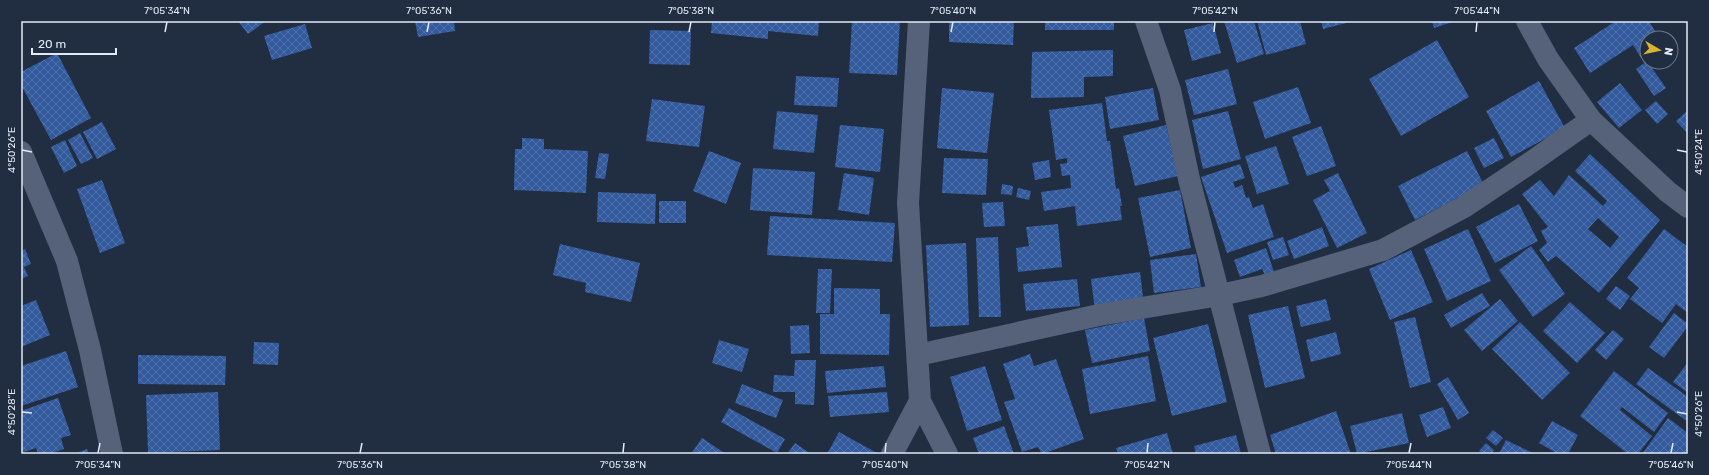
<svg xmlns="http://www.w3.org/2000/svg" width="1709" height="475" viewBox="0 0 1709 475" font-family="Rubik,sans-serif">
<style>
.building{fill:url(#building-cross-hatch);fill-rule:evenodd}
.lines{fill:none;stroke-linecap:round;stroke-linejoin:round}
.minor{stroke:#556279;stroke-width:22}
.tertiary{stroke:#556279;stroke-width:22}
.ticks{fill:none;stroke:#e2eaf7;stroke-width:1.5}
.neatline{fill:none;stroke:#e2eaf7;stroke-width:1.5}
.ticks-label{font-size:10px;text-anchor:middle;fill:#e2eaf7}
</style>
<defs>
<pattern id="building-cross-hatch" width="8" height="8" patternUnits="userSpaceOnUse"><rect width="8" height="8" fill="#335a9c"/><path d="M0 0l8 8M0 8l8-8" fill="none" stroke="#5072ab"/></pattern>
</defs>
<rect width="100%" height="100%" fill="#212d41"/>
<path class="building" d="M238,21H266L248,34Z
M415,21H454L455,31L418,37Z
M712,21H819L818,36L768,31V39L711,33Z
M852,21H900L897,75L849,73Z
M949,21H1014L1013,45L949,42Z
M1045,21H1114V30H1045Z
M1224,21H1254L1264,54L1237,63Z
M1257,21H1300L1306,44L1266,55Z
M1321,21H1350V22L1323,29Z
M1432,21H1455L1434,28Z
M1616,21H1649L1659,38H1647V54L1641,58L1633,45L1590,73L1574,48Z
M1213,23L1221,53L1192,61L1184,30Z
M305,24L312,48L272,60L264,36Z
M650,30L691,31L690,65L649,64Z
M1437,40L1469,97L1401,136L1369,79Z
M1113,50V76L1084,77V97L1031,98L1032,52Z
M57,53L91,118L51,140L21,85V72Z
M1647,61L1666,88L1654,96L1636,69Z
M1228,69L1237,104L1194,115L1185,80Z
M796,76L839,78L837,107L794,105Z
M1539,81L1565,128L1511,157L1486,111Z
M1620,83L1642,110L1619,128L1597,102Z
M1298,87L1311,123L1265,139L1253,102Z
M942,88L994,93L987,153L937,148Z
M1153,88L1159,120L1110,129L1105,97Z
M652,99L705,106L699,147L646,141Z
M1656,101L1668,114L1657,124L1645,110Z
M1102,103L1107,141H1110L1116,189L1119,188L1122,206H1120L1122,220L1077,226L1075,206L1044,211L1041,192L1071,188L1070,175L1062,176L1060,164L1067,163V158L1056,160L1049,110Z
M1688,110V134L1676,121Z
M777,111L818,115L814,153L773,149Z
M1228,111L1241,159L1203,169L1192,120Z
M102,122L116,149L97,159L83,132Z
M840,125L884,129L880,172L835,167Z
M1166,125L1178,176L1135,186L1123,136Z
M1321,126L1336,166L1307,176L1292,137Z
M80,133L93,158L81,164L68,140Z
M522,138L544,139V149L588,151L586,193L514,190L515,149H522Z
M1494,138L1504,158L1484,168L1474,148Z
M65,140L77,166L64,173L51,147Z
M1276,146L1289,184L1257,194L1245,156Z
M709,151L741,163L726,204L693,191Z
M1467,151L1484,185L1415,220L1398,186Z
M599,153L609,154L605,179L595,178Z
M1590,154L1660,220L1599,293L1556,256L1548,262L1539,250L1547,243L1541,231L1548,227L1522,194L1540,180L1554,196L1569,175L1603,206L1607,201L1575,171ZM1598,218L1619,237L1610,248L1588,229Z
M944,158L988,159L986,195L942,193Z
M1049,160L1051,177L1035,180L1032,163Z
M1240,164L1245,178L1233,182L1235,188L1242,185L1246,198L1249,197L1253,208L1263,204L1274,237L1227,253L1201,177Z
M753,168L815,172L812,215L750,210Z
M844,173L874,178L869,215L838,210Z
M1338,173L1367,233L1337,248L1313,200L1330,191L1324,180Z
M102,180L125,243L100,253L77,189Z
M1002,184L1013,186L1012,195L1001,194Z
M1018,188L1031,191L1029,200L1016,197Z
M1180,190L1191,248L1150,257L1138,198Z
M598,192L656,194L655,224L597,222Z
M659,201H686V223H659Z
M1003,202L1005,226L984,227L982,203Z
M1519,204L1538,241L1495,263L1476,227Z
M770,216L895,223L892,262L767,255Z
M1058,224L1062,267L1018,272L1016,248L1029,246L1026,227Z
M1322,227L1329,246L1294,259L1287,241Z
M1468,229L1491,281L1447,301L1424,249Z
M1664,229L1688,247V313L1676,304L1662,323L1630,299L1639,288L1627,278Z
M998,237L1001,317H979L976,238Z
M1283,237L1289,255L1273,260L1267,242Z
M966,243L969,325L930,327L926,245Z
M560,244L640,263L631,302L585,292L586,283L553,275Z
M1531,246L1565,294L1533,317L1499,270Z
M1266,248L1274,272L1265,275L1262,269L1240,277L1234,260Z
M25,249L31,264L24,267L28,276L21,279V251Z
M1411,250L1433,302L1390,320L1369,269Z
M1196,254L1201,287L1154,293L1150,260Z
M818,269H832L830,313H816Z
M1140,272L1144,305L1095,311L1091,279Z
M1077,279L1080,306L1026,311L1023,284Z
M1616,286L1630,296L1620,310L1606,299Z
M834,288L880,289V314H890L889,355L820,354V314H834Z
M1482,293L1490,306L1451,328L1444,315Z
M1326,299L1331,320L1301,327L1296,306Z
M1500,299L1518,321L1482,351L1464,330Z
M36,300L50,335L21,347V306Z
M1570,302L1605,333L1577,363L1543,331Z
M1288,306L1305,378L1265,388L1248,315Z
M1674,313L1688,324V326L1664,358L1649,347Z
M1415,317L1431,382L1410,388L1394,322Z
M1144,318L1150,351L1092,363L1085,330Z
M1520,322L1570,373L1542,400L1492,349Z
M1208,324L1227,402L1172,416L1153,338Z
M809,325L810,353L791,354L790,326Z
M1613,330L1624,339L1606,360L1595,350Z
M1336,332L1341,354L1311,362L1306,340Z
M719,340L749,349L742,372L712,363Z
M254,342L279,343L278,365L253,364Z
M66,351L78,387L21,406V366Z
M1030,354L1034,366L1056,359L1084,439L1042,454L1038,447L1022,452L1004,402L1015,399L1003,364Z
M138,355L226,356L225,385L138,384Z
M1148,356L1156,401L1090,414L1082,369Z
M795,360H816L814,405L795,404V392H773L774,375L794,376Z
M1688,362V393L1673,382Z
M884,366L886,387L827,393L825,371Z
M985,366L1002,420L967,431L950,377Z
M1648,368L1688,397V422L1636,384Z
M1614,371L1668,413L1654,432L1622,407L1620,410L1652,436L1638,454H1628L1580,416Z
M1448,377L1469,413L1458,420L1437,384Z
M742,384L783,400L776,418L735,403Z
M218,392L220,450L148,453L146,395Z
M887,392L889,412L830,417L828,396Z
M58,398L71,435L61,438L64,449L49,454H38L36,448L21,453V411Z
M1443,407L1451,428L1427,437L1419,415Z
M729,408L785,439L777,453L721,422Z
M1336,411L1351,454H1276L1270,435Z
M1402,413L1409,443L1357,454L1350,426Z
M1668,418L1688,433V454H1642Z
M1552,421L1578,435L1568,454H1558L1539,443Z
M1004,426L1014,454H979L973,438Z
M1493,430L1503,438L1496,446L1486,438Z
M839,432L877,453L876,454H827Z
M1167,433L1173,454H1118L1116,448Z
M1236,435L1241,454H1196L1194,446Z
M702,438L726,454H691Z
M1506,440L1535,454H1499Z
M795,443L811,454H787Z
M1486,443L1494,450L1491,454H1483L1479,451Z
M87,449L89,454H74Z"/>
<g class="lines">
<path class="minor" d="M919,21L908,203L920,401L947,454
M1146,21L1170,90L1189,179L1260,454
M21,152L67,261L90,350L112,454
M918,355L1099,315L1220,295L1262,286L1383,250L1464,207L1527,165L1591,120
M892,454L920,401"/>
<path class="tertiary" d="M1527,21L1548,59L1591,120L1668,192L1688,207"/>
</g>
<path class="ticks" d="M165,32L167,22M427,32L429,22M689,32L691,22M951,32L953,22M1214,32L1215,22M1476,32L1477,22M22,150L32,152M1677,150L1687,152M22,412L32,413M1677,412L1687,414M98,453L100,443M360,453L362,443M623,453L624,443M885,453L886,443M1147,453L1148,443M1409,453L1411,443M1671,453L1673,443"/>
<rect width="1709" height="475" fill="none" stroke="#212d41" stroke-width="44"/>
<g transform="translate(1659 50) rotate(99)"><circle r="19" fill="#212d41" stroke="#6e798a"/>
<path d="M0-3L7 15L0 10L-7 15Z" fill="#d9b334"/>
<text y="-6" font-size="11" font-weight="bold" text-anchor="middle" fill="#e2eaf7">N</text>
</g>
<path d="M32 48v6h84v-6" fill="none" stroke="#e2eaf7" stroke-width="2"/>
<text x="38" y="48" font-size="12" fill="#e2eaf7" stroke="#212d41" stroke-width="3" paint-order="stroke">20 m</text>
<rect x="22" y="22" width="1665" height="431" class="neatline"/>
<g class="ticks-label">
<text x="167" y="14">7°05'34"N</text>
<text x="429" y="14">7°05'36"N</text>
<text x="691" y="14">7°05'38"N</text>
<text x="953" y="14">7°05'40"N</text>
<text x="1215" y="14">7°05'42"N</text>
<text x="1477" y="14">7°05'44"N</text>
<text transform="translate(11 150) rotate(-90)" y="4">4°50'26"E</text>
<text transform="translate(1698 152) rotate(-90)" y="4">4°50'24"E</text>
<text transform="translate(11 412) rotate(-90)" y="4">4°50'28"E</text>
<text transform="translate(1698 414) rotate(-90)" y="4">4°50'26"E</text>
<text x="98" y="468">7°05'34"N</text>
<text x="360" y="468">7°05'36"N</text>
<text x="623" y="468">7°05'38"N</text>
<text x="885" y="468">7°05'40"N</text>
<text x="1147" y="468">7°05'42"N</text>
<text x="1409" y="468">7°05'44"N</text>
<text x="1671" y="468">7°05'46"N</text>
</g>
</svg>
